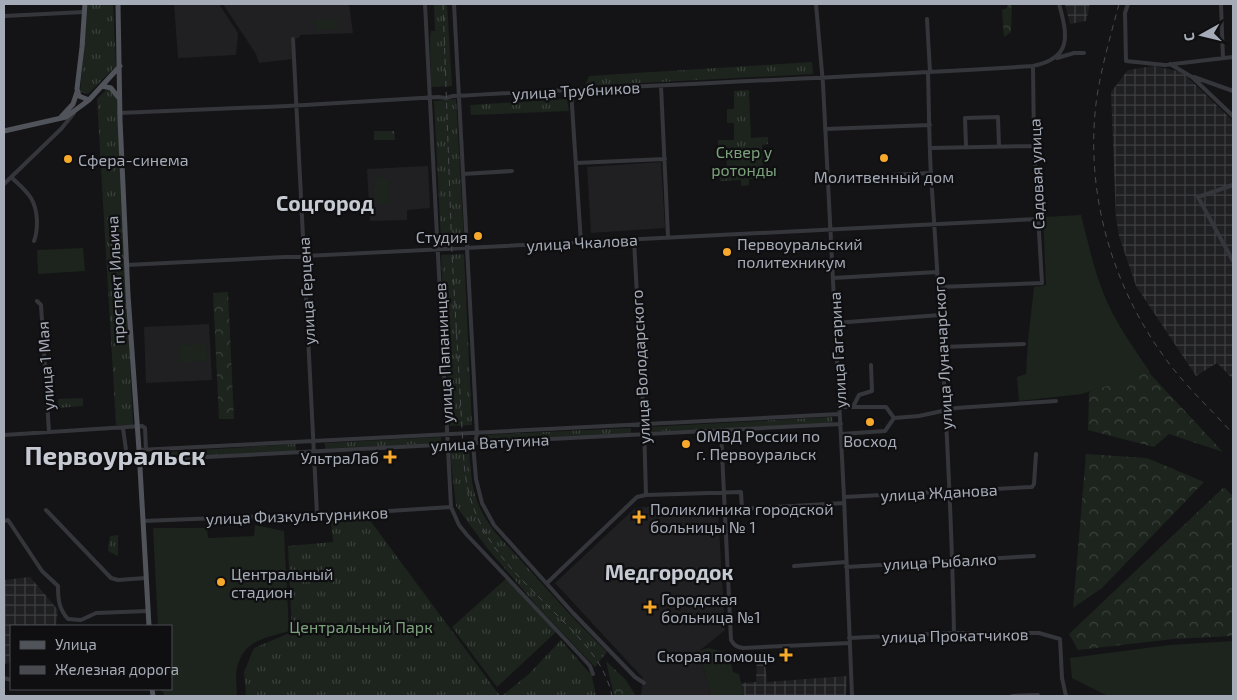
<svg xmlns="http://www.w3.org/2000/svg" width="1237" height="700" viewBox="0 0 1237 700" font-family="'Exo 2',sans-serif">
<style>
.built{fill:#202023}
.industrial{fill:url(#industrial-grid)}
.grass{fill:url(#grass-tufts)}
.forest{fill:url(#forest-crowns)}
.garden{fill:#1c241d}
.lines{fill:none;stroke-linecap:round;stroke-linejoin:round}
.minor{stroke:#35363b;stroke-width:4}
.major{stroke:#51535a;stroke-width:5}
.rail{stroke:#484a50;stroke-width:1;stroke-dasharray:6 5;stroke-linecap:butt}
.poi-dot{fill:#f7a92b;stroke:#0f0f11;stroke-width:2}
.labels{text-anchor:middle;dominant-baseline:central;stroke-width:4.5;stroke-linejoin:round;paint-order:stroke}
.street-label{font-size:16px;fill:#a5abb7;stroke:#0f0f11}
.park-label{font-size:16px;fill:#7ca27c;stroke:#0f0f11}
.poi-label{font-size:16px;fill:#a5abb7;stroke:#0f0f11;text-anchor:start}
.district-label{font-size:21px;font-weight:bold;fill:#c6cad3;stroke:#0f0f11}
.town-label{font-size:26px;font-weight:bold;fill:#c6cad3;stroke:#0f0f11}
</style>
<defs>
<pattern id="industrial-grid" width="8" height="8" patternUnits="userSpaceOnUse" patternTransform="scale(1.25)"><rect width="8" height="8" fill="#202023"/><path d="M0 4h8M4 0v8" fill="none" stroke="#3d3e41"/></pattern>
<pattern id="grass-tufts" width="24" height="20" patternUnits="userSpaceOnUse" patternTransform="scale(1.25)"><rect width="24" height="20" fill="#1c241d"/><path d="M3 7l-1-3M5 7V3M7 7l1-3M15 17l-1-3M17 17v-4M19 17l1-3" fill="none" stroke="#3a413c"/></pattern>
<pattern id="forest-crowns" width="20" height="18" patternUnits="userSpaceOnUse" patternTransform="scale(1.25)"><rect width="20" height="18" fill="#1c241d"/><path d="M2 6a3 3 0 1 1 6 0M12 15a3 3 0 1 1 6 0" fill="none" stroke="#3a413c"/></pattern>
</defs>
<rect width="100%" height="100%" fill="#141416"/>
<path class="built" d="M174,4H219L238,33L236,55L178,58Z
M223,4H349L353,33L300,35L299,38L291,39L292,59L259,63L256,54Z
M661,162L665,228L591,233L587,167Z
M428,166L430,208L407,210V220L370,221L367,169Z
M209,324L212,380L146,383L144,327Z
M656,506L657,512L718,511L725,630L699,651L711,696H641L643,678L555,583L635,508Z"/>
<path class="industrial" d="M1065,4H1090L1086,21L1070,24Z
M1154,66L1182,72L1233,121V379L1217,363L1196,376L1136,286L1119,236L1116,218L1111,92L1128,70Z
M30,577L58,610L56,626H11V663L4,664V580Z
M764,652L767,682L847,676L846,696H744L741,683L756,682L757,654Z"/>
<path class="grass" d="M88,4H113L116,66L88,94L80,92Z
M434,4H447L452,86L431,87L430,39L431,31H435Z
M812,62L813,74L585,86L589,76Z
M106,90H111L117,99L133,425H116L97,99Z
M749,90L751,138L768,137V144L762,145L763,168H769V178L749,179V185L741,186V180L720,181L719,171L727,170L726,150H718V140H734V123H727V109H734V91Z
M456,99L464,240L441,241L434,101Z
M567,99L569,111L471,115L470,105Z
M374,131H394L395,140H374Z
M464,254L472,425L450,426L441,255Z
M83,398V406L58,408V399Z
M832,417L833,423L647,432V427Z
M631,428V434L485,441L484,435Z
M441,437V443L325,449V443Z
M296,444V451L151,458V453Z
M469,451C472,486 473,502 494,531L576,621L607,652L595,667L538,607L487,548L456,506L450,453Z
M369,519L500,696H246L244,672L254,648L292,632L288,546L333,542L331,521Z
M118,535V556L108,551L110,536Z
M507,578L556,632L497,687L452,627Z
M561,640L592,676L596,696H502L529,674Z"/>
<path class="forest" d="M1007,4H1012L1011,32L1004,37L1002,10L1007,8Z
M228,292L234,419H219L213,293Z
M1140,363L1223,452L1169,434L1154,447L1088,430L1089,393L1113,367Z
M1086,454L1147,458L1204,482L1102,588L1073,608Z
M1224,487L1233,496V636L1173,639L1078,650L1069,634Z
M606,661L625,679L636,696H614Z"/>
<path class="garden" d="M337,19L338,29L316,30L315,20Z
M381,176L389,181L390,200L388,203L381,205L375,200V179Z
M1081,215C1088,241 1093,267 1103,292C1114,321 1133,347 1150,372L1082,394L1019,401L1017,377L1026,374L1028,340L1034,287L1046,285L1043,217Z
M83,248L85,271L38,274L37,250Z
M206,344L207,361L179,363L178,345Z
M255,525L284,531L289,631C266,638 243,640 237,668C235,676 237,688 237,696H165L161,689H171V626H158L153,528H207L208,538L254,536Z
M1233,641V696H1108L1072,678L1070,658L1169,645Z
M708,648L729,653L733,672L739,674L744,696H711L699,651Z"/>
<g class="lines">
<path class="minor" d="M425,4L451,507L459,525L467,535L579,654L590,666L593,674
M454,4L477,435L475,443
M816,4L823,84L844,497L852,696
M1128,4L1125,13L1126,61L1165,65L1233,57
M1221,4L1223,58
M4,16L84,12
M927,19L930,72
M293,39L317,514
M1057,58L1074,53H1084
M1170,64L1192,77L1233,116
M928,72C929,106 929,141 931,175C941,327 951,480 954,633
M1194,77L1233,91
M661,86L668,236
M571,90L581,243
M119,113L288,106L438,97L446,98L453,96C646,85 840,78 1033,66C1072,58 1068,36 1059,4
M825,129L930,125
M966,146L965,118L998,117L999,146
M930,148L1034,146
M576,163L665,159
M463,174L512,171
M11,177C27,192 36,198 37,221C37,229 37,234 34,241
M827,178L931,173
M4,184L61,129L74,113
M1233,185L1198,197L1233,261
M634,240L644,425L646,495
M127,265L1038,219
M833,278L937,272
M939,287L1042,283L1034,146L1033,66
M37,301L41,305L49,432
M835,323L940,315
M942,347L1024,344
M840,407H886L894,418
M853,407L859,395L872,391L871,365
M894,418L919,416L956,408L1056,401
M123,428L127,457L132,460H148L841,424
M721,431L731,640C734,645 736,647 743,648L850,643
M841,434L885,431L894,418
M4,435L142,426L145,428L146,450
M473,443L476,479L482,503L494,525L573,613L635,677L644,683
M139,450L840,414
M844,497L1032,487L1034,484L1036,454
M46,510L111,578L118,580L146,578
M4,521L8,520L42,571L58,586C58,600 59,609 68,619L81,620L96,613L148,611
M143,521L373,512L451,507
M794,566L846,562
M846,567L1034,556
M547,583L637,497L646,495L741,492L742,509L844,503
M849,638L954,633H1039L1060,639L1062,678L1066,696
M4,678L11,680
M1012,696L1038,695"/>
<path class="major" d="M85,4L82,47L77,89L79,96L89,100
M118,4L120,120L128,295L139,450L149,626
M102,86L111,88L119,98
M61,117L73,104L77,92
M4,131L66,117L89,100L120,66
M152,689L153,696"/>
<path class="rail" d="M443,4L452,254L464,463C470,539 518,575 568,626C588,647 606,667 612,696
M1119,4C1111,34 1102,65 1097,96C1084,188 1110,283 1165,358C1185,386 1211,409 1233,434"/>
</g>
<g class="poi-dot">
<circle cx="884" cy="158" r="5"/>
<circle cx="68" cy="159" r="5"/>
<circle cx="478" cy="236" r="5"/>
<circle cx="727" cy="252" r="5"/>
<circle cx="870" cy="422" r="5"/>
<circle cx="686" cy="444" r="5"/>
<path d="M387.5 449.5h5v5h5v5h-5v5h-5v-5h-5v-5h5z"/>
<path d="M636.5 509.5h5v5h5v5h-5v5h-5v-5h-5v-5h5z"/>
<circle cx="221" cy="582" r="5"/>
<path d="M647.5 599.5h5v5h5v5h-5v5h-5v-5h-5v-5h5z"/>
<path d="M783.5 647.5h5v5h5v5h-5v5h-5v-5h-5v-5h5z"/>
</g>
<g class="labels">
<g class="street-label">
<text transform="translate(576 90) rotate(-3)">улица Трубников</text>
<text transform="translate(1036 174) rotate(-92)">Садовая улица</text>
<text transform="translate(582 242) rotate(-3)">улица Чкалова</text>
<text transform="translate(115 280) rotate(-93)">проспект Ильича</text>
<text transform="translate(306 291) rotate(-93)">улица Герцена</text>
<text transform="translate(837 350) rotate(-93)">улица Гагарина</text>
<text transform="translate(443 353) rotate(-93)">улица Папанинцев</text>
<text transform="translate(942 353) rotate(-93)">улица Луначарского</text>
<text transform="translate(45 366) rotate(-94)">улица 1 Мая</text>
<text transform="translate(640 367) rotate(-93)">улица Володарского</text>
<text transform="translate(490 442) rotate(-3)">улица Ватутина</text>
<text transform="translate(939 492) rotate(-3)">улица Жданова</text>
<text transform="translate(297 515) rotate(-2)">улица Физкультурников</text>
<text transform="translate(940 561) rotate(-3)">улица Рыбалко</text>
<text transform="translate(955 635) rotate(-1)">улица Прокатчиков</text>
</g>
<g class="park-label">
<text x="744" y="151">Сквер у<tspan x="744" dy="18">ротонды</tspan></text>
<text x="361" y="626">Центральный Парк</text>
</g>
<g class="poi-label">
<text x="78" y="159">Сфера-синема</text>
<text x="884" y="176" text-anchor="middle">Молитвенный дом</text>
<text x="468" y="236" text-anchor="end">Студия</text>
<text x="737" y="243">Первоуральский<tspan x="737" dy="18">политехникум</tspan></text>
<text x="696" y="435">ОМВД России по<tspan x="696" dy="18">г. Первоуральск</tspan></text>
<text x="870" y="440" text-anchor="middle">Восход</text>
<text x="379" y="457" text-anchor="end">УльтраЛаб</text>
<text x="650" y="508">Поликлиника городской<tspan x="650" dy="18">больницы № 1</tspan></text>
<text x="231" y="573">Центральный<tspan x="231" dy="18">стадион</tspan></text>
<text x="661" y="598">Городская<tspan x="661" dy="18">больница №1</tspan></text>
<text x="775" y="655" text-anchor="end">Скорая помощь</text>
</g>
<g class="district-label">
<text x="325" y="202">Соцгород</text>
<text x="669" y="571">Медгородок</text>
</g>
<g class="town-label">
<text x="115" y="454">Первоуральск</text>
</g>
</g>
<rect width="1237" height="700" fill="none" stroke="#a5abb7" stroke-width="10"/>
<rect x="10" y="625" width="162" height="65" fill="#0f0f11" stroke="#4b4d53"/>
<rect x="20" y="641" width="25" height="8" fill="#51535a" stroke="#4b4d53"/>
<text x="55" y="650" font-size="15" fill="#a5abb7">Улица</text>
<rect x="20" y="666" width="25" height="8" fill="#484a50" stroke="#4b4d53"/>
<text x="55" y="675" font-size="15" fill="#a5abb7">Железная дорога</text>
<g transform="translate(1202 35) rotate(262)" stroke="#0f0f11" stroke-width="4" paint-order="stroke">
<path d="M0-4L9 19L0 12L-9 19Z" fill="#a5abb7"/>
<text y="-8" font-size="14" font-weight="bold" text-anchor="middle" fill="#a5abb7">С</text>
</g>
</svg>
